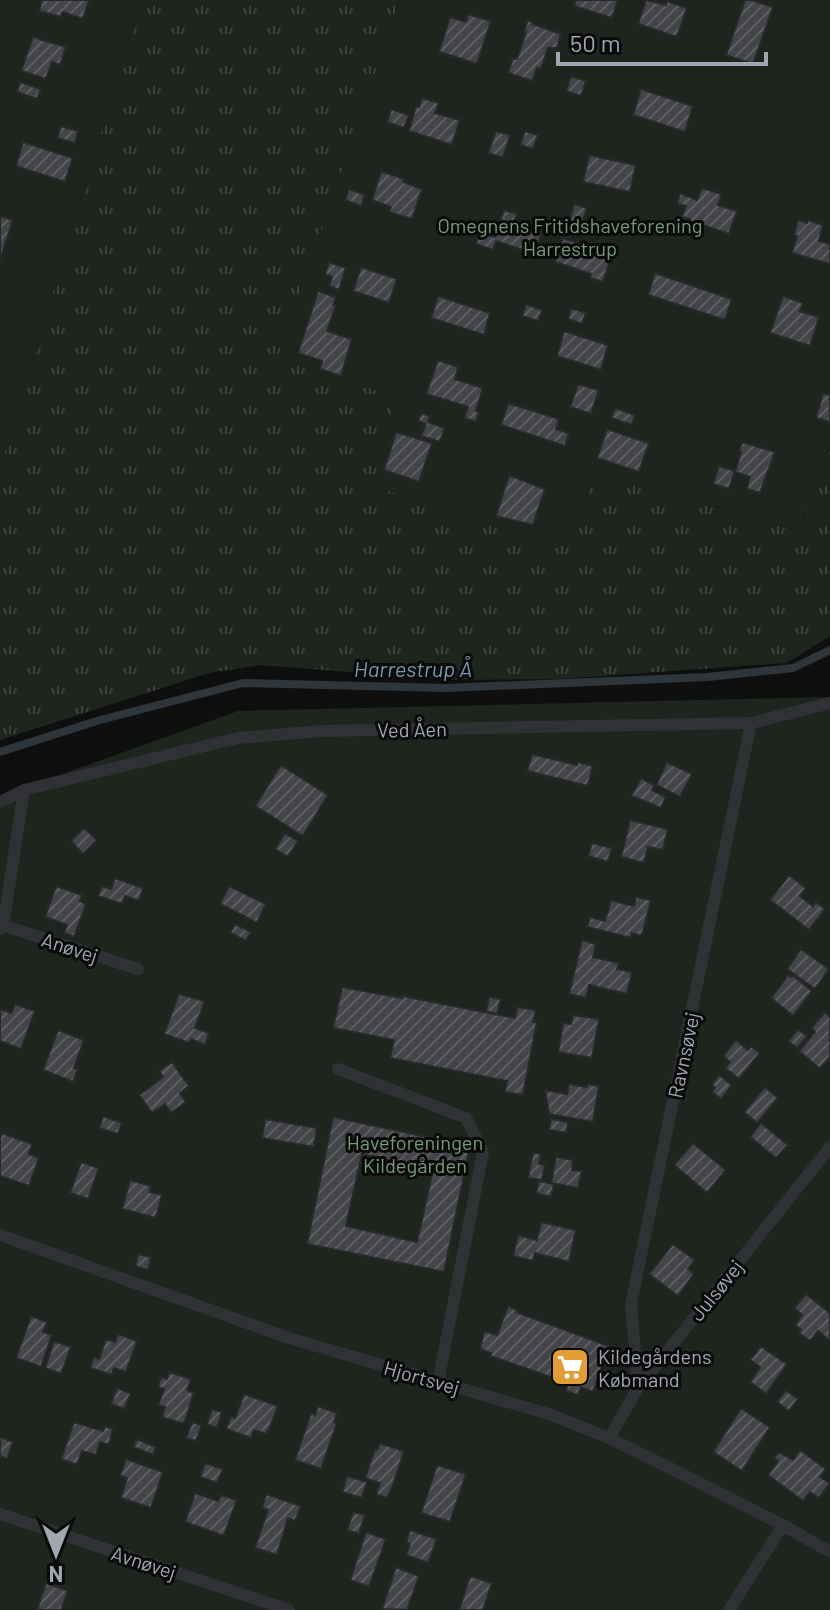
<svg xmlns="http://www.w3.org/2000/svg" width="830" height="1610" viewBox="0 0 830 1610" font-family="Barlow,sans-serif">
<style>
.grass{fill:url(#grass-tufts)}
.garden{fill:#1e241e}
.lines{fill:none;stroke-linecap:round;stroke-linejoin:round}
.stream{stroke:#2e363c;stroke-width:8}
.building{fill:url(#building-hatch);stroke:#29292c;stroke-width:2;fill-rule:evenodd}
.service{stroke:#303135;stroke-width:12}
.labels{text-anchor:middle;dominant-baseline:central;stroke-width:6;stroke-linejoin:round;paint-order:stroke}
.park-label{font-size:20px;fill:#799a79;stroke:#0a0a0b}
.street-label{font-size:20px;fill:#a1a7b0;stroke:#0a0a0b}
.poi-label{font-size:20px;fill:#a1a7b0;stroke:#0a0a0b;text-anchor:start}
.water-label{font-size:22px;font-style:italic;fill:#7a96a9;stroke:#0a0a0b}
</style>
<defs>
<pattern id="grass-tufts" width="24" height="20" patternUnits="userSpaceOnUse" patternTransform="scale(2)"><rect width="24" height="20" fill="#1e241e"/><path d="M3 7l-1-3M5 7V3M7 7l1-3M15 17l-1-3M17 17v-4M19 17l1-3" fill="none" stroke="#3c413c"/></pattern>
<pattern id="building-hatch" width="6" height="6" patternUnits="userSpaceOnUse" patternTransform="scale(2)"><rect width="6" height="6" fill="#434548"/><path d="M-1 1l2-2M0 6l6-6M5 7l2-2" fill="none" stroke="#5b5d60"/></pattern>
</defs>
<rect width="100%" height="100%" fill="#0f0f10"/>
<path class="grass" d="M141,0H400L280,354L396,398L564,546L596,472L800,531L830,447V636L787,663L559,679L450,680L260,665L209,673L0,740V467Z"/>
<path class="garden" d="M0,0H141L0,467Z
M400,0H830V447L800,531L596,472L565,546L373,486L395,398L279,354Z
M830,697V1610H0V799L29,786L238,711Z"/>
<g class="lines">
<path class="stream" d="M0,752L100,720L243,683L447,688L708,677L793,668L830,650"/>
</g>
<path class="building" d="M42,0H89L83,19L63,12L61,17L39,11Z
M576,0H618L612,18L574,6Z
M646,0L666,5L667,1L687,8L677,37L638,24Z
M745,0H751L773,7L753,64L726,55Z
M468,14L491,21L477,64L439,52L450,17L466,22Z
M528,20L534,23L533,24L561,34L557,48H548L541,69L537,68L532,81L508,73L513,58L517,59L526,32L524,31Z
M33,37L66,47L60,65L52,62L46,79L21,71Z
M571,76L586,81L581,96L566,91Z
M20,82L41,89L37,99L17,92Z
M641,89L693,106L685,132L633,115Z
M422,98L439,103L435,113L460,120L452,145L409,131L416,106L419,107Z
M391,109L409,115L404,128L387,122Z
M61,126L78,131L75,143L57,138Z
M496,131L510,135L503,158L488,153Z
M525,131L538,135L533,149L520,145Z
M23,142L73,158L65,182L16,166Z
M589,155L636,165L630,192L583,182Z
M381,171L404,179L403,182L422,189L412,219L389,212L391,207L372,200Z
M702,188L722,194L718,205L737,211L729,234L690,221V219L682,217L686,206L677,204L680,193L697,200Z
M349,189L365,195L361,206L345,200Z
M574,204L587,208L581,227L569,224Z
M504,210L517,214L513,225L541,235L534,254L496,241L493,250L476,244L479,234L469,230L472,220L482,224L479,232L495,237Z
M0,216L13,220L0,260Z
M798,220L807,223L808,220L823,225L819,241L830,244V264L792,253L797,236L794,235Z
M563,238L612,254L603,282L590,278L591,274L555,262Z
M329,262L346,268L339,290L329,286L332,277L325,274Z
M361,267L397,279L389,303L353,291Z
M655,273L732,299L725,320L648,295Z
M318,291L336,297L333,305H336L327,331L352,339L341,376L320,369L322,361L298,353Z
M438,296L490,313L484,335L431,318Z
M783,296L803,303L800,311L819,317L810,346L770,333Z
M526,304L542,310L538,321L522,316Z
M571,308L586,313L582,324L568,319Z
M564,331L608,345L601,370L557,356Z
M438,360L458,367L455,379L483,388L476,411L479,412L476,422L464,418L468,407L426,394Z
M578,384L599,390L591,414L570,407Z
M823,393L830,395V422L816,418Z
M508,403L559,419L556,429L569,433L565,446L501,425Z
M615,408L635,415L632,425L611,418Z
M421,413L430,416L428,422L445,428L440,442L421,436L426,424L418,421Z
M607,429L649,443L639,472L597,458Z
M396,432L432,443L419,482L384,470Z
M742,442L775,452L760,493L747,489L750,477L735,472L741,452H739Z
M719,466L735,471L729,489L713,484Z
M509,475L545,489L533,525L496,516Z
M532,754L577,765L578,762L593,766L588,786L527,771Z
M667,762L692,774L680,797L656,785Z
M281,765L328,795L303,836L255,806Z
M641,778L654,785L652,790L666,797L661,808L631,796Z
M630,820L668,829L663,850L648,847L644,863L621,857Z
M84,828L97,840L83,854L71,841Z
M285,833L298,841L288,857L275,849Z
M592,843L612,848L608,862L588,856Z
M789,875L806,888L800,896L813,906L816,902L825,909L809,930L770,900Z
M115,878L143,888L139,901L125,896L122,904L98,896L102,886L111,889Z
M56,886L82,895L80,901L86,904L74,937L64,933L67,925L45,917Z
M229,886L266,904L257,923L220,904Z
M636,897L651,900L642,936L632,933L631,938L587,927L590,917L605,921L611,900L634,906Z
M235,924L251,932L246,941L230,933Z
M582,940L596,944L593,957L619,963L617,969L632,972L627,994L589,985L586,998L569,994Z
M801,949L829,969L815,989L787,969Z
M788,975L791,977L792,975L812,991L793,1016L771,998Z
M342,987L402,998V996L515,1018L517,1007L536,1010L533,1022H537L523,1095L505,1092L507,1081L390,1058L394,1040L333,1028Z
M179,994L205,1001L195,1028L209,1033L205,1045L191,1039L189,1043L164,1034Z
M489,997L501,999L497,1014L486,1011Z
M15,1004L35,1011L21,1049L0,1041V1009L11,1013Z
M825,1012L830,1017V1057L820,1069L799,1051L815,1032L811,1028Z
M573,1015L599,1019L592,1058L558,1052L563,1023L571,1024Z
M798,1029L807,1036L797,1048L788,1041Z
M58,1030L84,1040L74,1068L78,1069L73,1082L43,1070Z
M736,1040L748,1050L751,1046L760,1053L739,1079L725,1068L730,1062L723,1056Z
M172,1062L189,1086L180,1093L186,1102L171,1113L165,1104L152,1113L139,1095L163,1077L159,1071Z
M719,1075L732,1085L721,1099L712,1092L715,1087L712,1085Z
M569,1084L587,1087L588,1084L599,1086L593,1122L549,1114L545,1090L567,1094Z
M765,1087L778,1098L757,1123L744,1112Z
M103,1116L122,1123L118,1134L99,1128Z
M333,1117L470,1146L444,1272L307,1244ZM362,1154L433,1170L417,1242L346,1226Z
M265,1119L317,1128L314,1147L262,1138Z
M551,1119L568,1122L567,1133L549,1130Z
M761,1123L788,1145L776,1158L750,1137Z
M2,1133L32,1144L29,1154L39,1158L29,1186L0,1176V1138Z
M693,1143L726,1170L707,1193L674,1165Z
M533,1152L541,1154L539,1164L545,1165L542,1180L528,1178Z
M556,1157L573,1160L572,1170L582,1171L578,1188L551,1183Z
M81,1162L99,1168L88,1199L70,1193Z
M130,1180L151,1186L150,1192L162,1195L156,1218L122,1209Z
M539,1181L554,1184L551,1197L536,1193Z
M541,1222L576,1230L569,1262L535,1253L533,1261L513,1256L518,1235L537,1240Z
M673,1244L695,1260L688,1269L694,1274L678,1296L649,1274Z
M138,1254L151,1257L148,1270L135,1266Z
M806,1294L830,1313V1341L818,1331L810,1341L799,1333L801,1330L795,1325L802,1315L794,1308Z
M508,1306L517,1310L516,1312L609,1346L593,1392L581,1387L578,1395L566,1391L568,1383L490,1356L491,1353L480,1349L484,1331L497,1335Z
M31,1316L47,1322L43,1332L52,1335L41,1367L16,1358Z
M118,1334L137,1341L126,1372L114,1368L112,1375L90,1368L94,1357L99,1359L106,1339L115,1342Z
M54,1341L71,1347L61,1374L45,1368Z
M761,1346L787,1364L766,1394L750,1382L760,1367L750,1360Z
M169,1372L191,1379L187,1390L194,1393L184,1424L162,1417L165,1407L158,1405L164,1389L158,1387L161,1377L167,1379Z
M117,1388L131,1393L124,1409L111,1404Z
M786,1390L798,1399L789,1411L777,1402Z
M244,1394L278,1406L268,1432L267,1431L266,1434L254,1430L251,1438L226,1429L231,1416L235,1418Z
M318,1406L337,1413L334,1422L337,1423L321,1469L295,1460L311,1413L315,1415Z
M741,1408L770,1427L742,1471L713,1452Z
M212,1409L222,1412L217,1428L207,1424Z
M74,1422L103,1431L105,1426L113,1429L109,1445L100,1442L96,1455L82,1451L77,1465L61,1459Z
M192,1422L202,1425L196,1441L186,1438Z
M0,1437L13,1442L7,1459L0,1456Z
M137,1439L156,1447L153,1455L133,1447Z
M380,1443L404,1451L392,1488L387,1498L376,1494L380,1483L365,1478L375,1449L377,1450Z
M800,1450L826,1469L820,1477L830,1483L819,1498L810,1492L803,1501L768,1475L778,1461L774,1458L779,1452L793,1460Z
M126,1459L163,1472L151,1508L121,1498L127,1478L120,1476Z
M205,1463L223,1469L217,1483L200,1477Z
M437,1465L466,1474L450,1522L421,1513Z
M347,1476L367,1482L362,1498L342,1492Z
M195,1493L218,1501L221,1495L237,1500L224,1536L185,1522Z
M266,1494L301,1506L295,1521L288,1518L277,1555L255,1548L268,1510L262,1508Z
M353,1512L365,1515L359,1534L347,1530Z
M410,1530L437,1539L428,1563L406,1555L410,1544L406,1542Z
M366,1532L386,1539L369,1587L350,1580Z
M396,1567L419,1576L407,1610L382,1609Z
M470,1576L492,1583L483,1610H459Z
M46,1583L68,1591L61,1610H37Z"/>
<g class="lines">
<path class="service" d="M0,802L24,790L238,738L321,731L751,723L830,703
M2,925L138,969
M0,929L4,920L24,790
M338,1069L466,1118L483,1152L438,1382
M0,1235L289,1338L552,1415L609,1438L668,1467L783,1525L830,1552
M638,1388L631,1304L751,723
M609,1438L638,1388L830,1147
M0,1514L289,1610
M729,1610L783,1525"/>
</g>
<defs>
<symbol id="supermarket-square" viewBox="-11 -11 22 22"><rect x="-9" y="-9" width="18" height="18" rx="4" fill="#e29d36" stroke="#0a0a0b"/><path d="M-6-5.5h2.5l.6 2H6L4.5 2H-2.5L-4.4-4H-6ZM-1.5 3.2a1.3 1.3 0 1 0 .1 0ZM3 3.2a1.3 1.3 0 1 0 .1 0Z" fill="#fff"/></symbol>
</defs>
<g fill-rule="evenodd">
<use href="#supermarket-square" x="548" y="1345" width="44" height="44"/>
</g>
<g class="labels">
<g class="park-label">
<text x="570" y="225">Omegnens Fritidshaveforening<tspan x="570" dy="23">Harrestrup</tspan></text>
<text x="415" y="1142">Haveforeningen<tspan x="415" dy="23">Kildegården</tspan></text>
</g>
<g class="street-label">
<text transform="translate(412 729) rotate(-1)">Ved Åen</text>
<text transform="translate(70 947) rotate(18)">Anøvej</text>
<text transform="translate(683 1055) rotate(-78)">Ravnsøvej</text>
<text transform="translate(716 1290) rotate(-51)">Julsøvej</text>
<text transform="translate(422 1377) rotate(16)">Hjortsvej</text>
<text transform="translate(144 1562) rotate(18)">Avnøvej</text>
</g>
<g class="poi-label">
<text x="598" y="1356">Kildegårdens<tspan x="598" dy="23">Købmand</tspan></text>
</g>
<g class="water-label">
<text x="413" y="668">Harrestrup Å</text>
</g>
</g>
<g transform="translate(56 1554) rotate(180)" stroke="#0a0a0b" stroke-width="6" paint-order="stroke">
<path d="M0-6L14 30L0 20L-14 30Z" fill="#a1a7b0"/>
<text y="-12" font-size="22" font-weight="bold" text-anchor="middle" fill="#a1a7b0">N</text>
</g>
<path d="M558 52v12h208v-12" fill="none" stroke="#a1a7b0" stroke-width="4"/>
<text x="570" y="52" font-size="24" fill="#a1a7b0" stroke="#0a0a0b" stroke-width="6" paint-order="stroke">50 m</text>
</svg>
